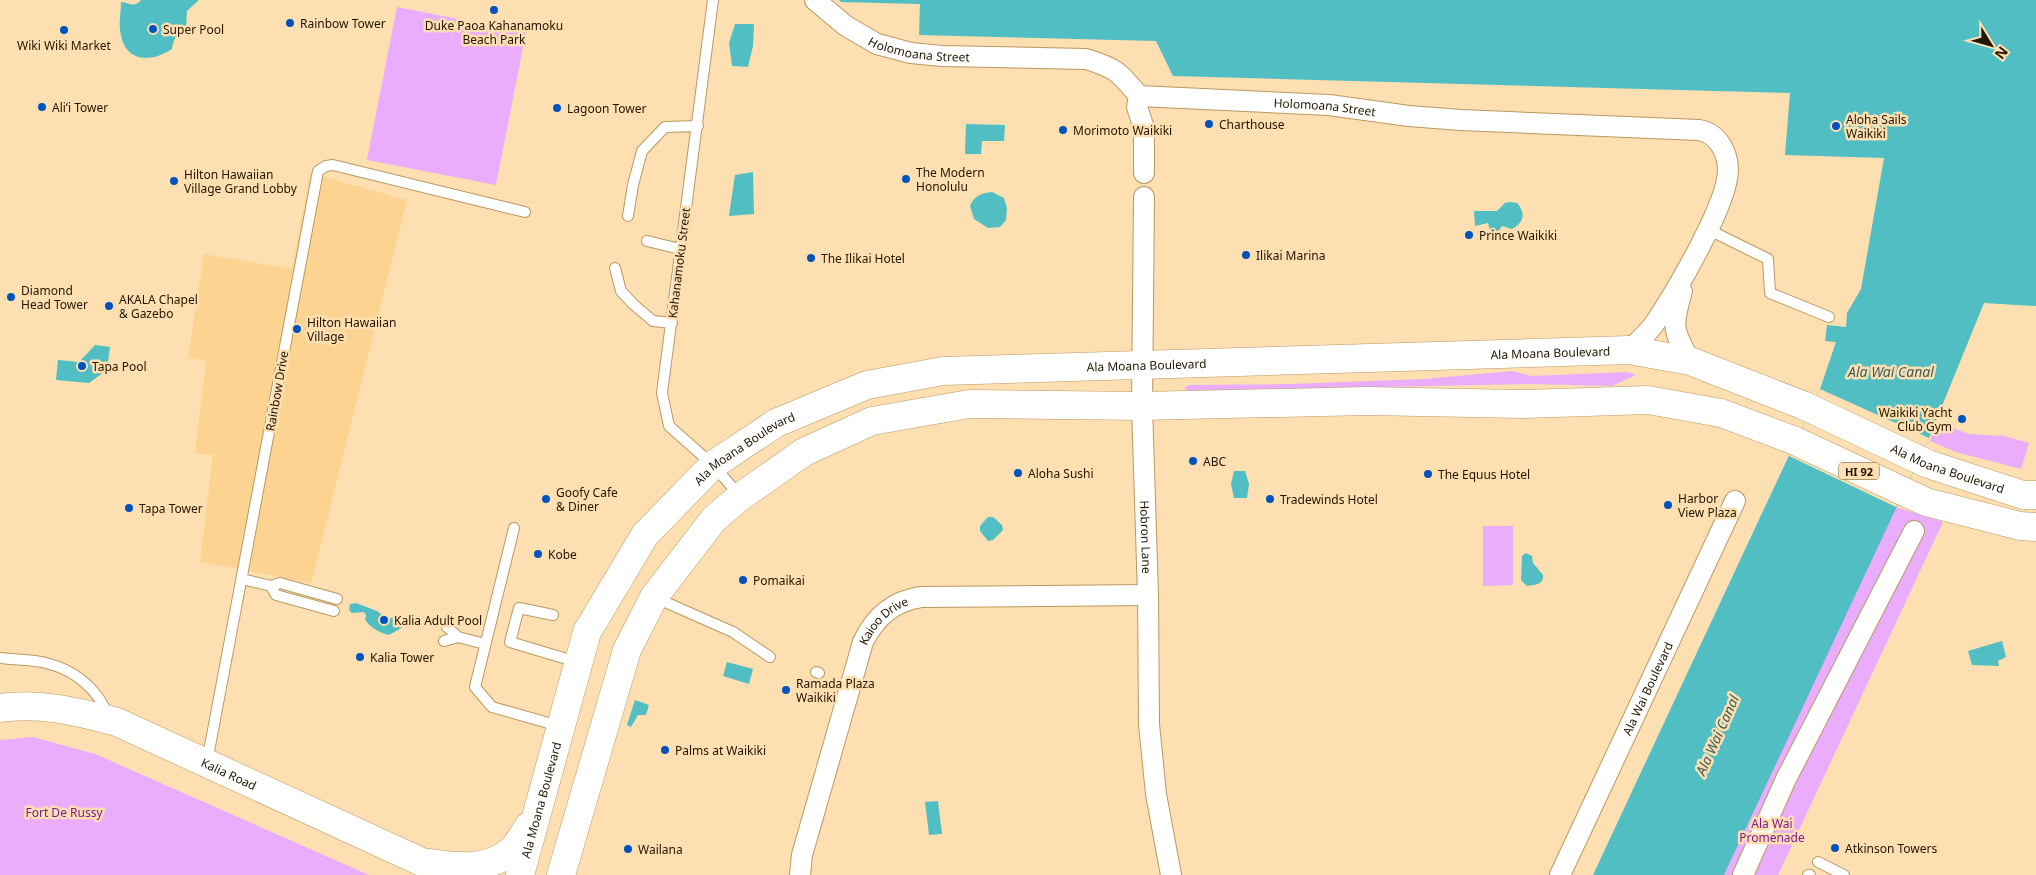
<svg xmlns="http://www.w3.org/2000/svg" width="2036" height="875" viewBox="0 0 2036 875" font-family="'Noto Sans',sans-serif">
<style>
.built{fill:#fcd391}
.green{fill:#eaacfc}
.water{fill:#50bec2}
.pier{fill:#fddfb1}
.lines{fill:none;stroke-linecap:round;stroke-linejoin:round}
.lane-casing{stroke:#bb9860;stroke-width:12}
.street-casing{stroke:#bb9860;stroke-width:22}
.secondary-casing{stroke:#bb9860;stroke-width:29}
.primary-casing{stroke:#bb9860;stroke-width:29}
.lane{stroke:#fff;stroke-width:10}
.street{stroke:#fff;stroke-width:20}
.secondary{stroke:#fff;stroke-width:28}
.primary{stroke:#fff;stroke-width:28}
.poi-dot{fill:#0053bc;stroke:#fddfb1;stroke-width:2}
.labels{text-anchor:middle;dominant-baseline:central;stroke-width:5;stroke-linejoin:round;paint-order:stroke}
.shield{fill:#fddfb1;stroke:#645236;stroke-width:1}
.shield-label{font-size:11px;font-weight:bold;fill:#231601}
.poi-label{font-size:12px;fill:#231601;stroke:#fddfb1;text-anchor:start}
.street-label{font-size:12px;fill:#231601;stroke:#fddfb1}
.park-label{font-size:12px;fill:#7f1997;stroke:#fddfb1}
.water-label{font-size:14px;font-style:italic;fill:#3c5d5e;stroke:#fddfb1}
</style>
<rect width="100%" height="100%" fill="#fddfb1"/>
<path class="built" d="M310,173L407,200L311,583L200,562L213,455L195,453L206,361L188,358L204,254L292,269Z"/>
<path class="green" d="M397,7L526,32L496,185L367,160Z
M1512,371L1532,376L1627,372L1636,375L1612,386L1531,384L1189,391L1184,388L1189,385L1291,384L1424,379Z
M1936,422L1969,434L2004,436L2029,443L2021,469L1956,452L1930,441Z
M1896,507L1943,522L1778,875H1724Z
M1483,526H1513V585L1483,586Z
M33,737L95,754L369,875H0V740Z"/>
<path class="water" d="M141,0H199L187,11L186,29C177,34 173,39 172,49C149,64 123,62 120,29C119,21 121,11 121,2C130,3 134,8 141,0Z
M839,0H2036V306L1984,303L1929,438L1724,875H1593L1820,389L1836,342L1825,341L1827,325L1846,327L1847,313L1861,289L1884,158L1785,155L1790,93L1173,76L1156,41L919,35L920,4L841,2Z
M735,24H754L753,46L748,67L732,66L729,43Z
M966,124L1005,125L1004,141H982L981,154H965Z
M753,172L754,214L729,216L735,175Z
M992,192L1004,198L1007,208L1006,220L1000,227L988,228L974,219L970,206C974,196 981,193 992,192Z
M1510,202L1517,203C1526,213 1524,223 1512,229L1502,226L1496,235L1490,230L1488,223L1475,226L1474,211H1497L1505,203Z
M95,345L110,347L107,370L89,383L56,380L58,360L79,362Z
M1234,471H1245L1249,484L1247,498H1234L1231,484Z
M988,517H993L1002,525L1003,530L993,540L988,541L980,531V526Z
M1526,553L1532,556L1533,563L1543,575C1544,585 1534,585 1527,586L1521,580L1522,556Z
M356,603L377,611L387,619L399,616L404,622L403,627L389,635C380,633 371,628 365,620L366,615L364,612L352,613L349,610L350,604Z
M2002,641L2006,657L1998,661L1999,666L1972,665L1968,651Z
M727,662L753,669L749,684L723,676Z
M635,700L649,705L646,715H638L631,727L627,725Z
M938,801L942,834L929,835L925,802Z"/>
<path class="pier" d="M1820,389L1929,438L1896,507L1789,456Z"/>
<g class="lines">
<defs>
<path id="lane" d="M713,0L662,393L669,426L713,465L739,495
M628,216L633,185L642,151L665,127L698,126
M1707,229L1768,259L1770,293L1829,317
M647,241L680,249
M615,268L621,291L633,304L653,321L672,323
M514,528L475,687L492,707L559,726
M242,579L271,586L280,583L337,599
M271,586L276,595L334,611
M656,598L733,632L770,657
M553,615L519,608L510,642L577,662
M447,627L458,637L485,644
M444,641L458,637
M0,658C15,660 32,659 46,663C75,670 98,689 108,716
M816,672L819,673
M207,762L318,171L326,166L333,165L525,212
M1818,862L1844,875
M1808,875H1810"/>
<g id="street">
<path id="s1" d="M815,0L846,26L877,44L911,53L942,56L1086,59C1116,68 1119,72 1139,96L1329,105L1409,116L1461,120L1699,130C1718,133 1728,153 1728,170C1728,204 1675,293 1655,323C1648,333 1638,342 1629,350"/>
<path d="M1139,96L1137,107L1144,128V173"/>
<path id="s2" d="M1144,197L1142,406L1148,595L1149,724L1156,794L1171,875"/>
<path d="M1682,291C1672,326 1672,329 1690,361"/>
<path id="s3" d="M800,875L802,855L863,642C875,617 893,601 921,597L1148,595"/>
<path id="s4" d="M1560,875L1735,501"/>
<path d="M1743,875L1786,779L1914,531"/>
</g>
<g id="secondary">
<path id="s5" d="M0,708C41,702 78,712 117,722L450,875"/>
<path d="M430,863C457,867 490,871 512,850C518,844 523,835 528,827"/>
<path id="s6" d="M520,875L587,632L645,535L713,465L776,423L867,385L943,371L1629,350L1690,361L1805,406"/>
<path d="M561,875L627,650L654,597L714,519L740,497L804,452L872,421L969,404L1142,406L1367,401L1521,404L1648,400L1721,413L1793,440"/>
</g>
<g id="primary">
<path id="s7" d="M1805,406L1928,464L2023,495H2036"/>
<path d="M1793,440L1926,502L2020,526L2036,527"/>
</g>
</defs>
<use href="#lane" class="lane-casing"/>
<use href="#street" class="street-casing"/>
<use href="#secondary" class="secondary-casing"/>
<use href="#primary" class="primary-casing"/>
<use href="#lane" class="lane"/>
<use href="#street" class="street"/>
<use href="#secondary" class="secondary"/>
<use href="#primary" class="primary"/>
</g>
<g class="poi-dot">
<circle cx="494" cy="10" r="5"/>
<circle cx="290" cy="23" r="5"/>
<circle cx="153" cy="29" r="5"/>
<circle cx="64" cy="30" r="5"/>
<circle cx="42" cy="107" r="5"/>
<circle cx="557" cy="108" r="5"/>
<circle cx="1209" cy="124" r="5"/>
<circle cx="1836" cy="126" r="5"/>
<circle cx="1063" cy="130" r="5"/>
<circle cx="906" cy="179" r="5"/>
<circle cx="174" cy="181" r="5"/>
<circle cx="1469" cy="235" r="5"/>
<circle cx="1246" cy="255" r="5"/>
<circle cx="811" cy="258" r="5"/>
<circle cx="11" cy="297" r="5"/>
<circle cx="109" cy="306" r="5"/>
<circle cx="297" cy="329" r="5"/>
<circle cx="82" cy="366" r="5"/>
<circle cx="1962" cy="419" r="5"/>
<circle cx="1193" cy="461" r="5"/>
<circle cx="1018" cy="473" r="5"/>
<circle cx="1428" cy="474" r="5"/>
<circle cx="546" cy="499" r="5"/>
<circle cx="1270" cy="499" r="5"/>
<circle cx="1668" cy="505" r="5"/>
<circle cx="129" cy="508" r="5"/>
<circle cx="538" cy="554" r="5"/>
<circle cx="743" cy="580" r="5"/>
<circle cx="384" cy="620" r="5"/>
<circle cx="360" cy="657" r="5"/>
<circle cx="786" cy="690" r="5"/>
<circle cx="665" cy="750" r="5"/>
<circle cx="1835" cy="848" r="5"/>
<circle cx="628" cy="849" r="5"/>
</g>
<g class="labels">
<rect class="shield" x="1839" y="462.5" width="40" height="17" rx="4"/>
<g class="shield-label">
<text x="1859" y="471">HI 92</text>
</g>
<g class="poi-label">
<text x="300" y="23">Rainbow Tower</text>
<text x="494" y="25" text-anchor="middle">Duke Paoa Kahanamoku<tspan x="494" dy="14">Beach Park</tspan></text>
<text x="163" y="29">Super Pool</text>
<text x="64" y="45" text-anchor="middle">Wiki Wiki Market</text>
<text x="52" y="107">Aliʻi Tower</text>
<text x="567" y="108">Lagoon Tower</text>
<text x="1846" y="119">Aloha Sails<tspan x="1846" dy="14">Waikiki</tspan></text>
<text x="1219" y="124">Charthouse</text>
<text x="1073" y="130">Morimoto Waikiki</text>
<text x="916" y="172">The Modern<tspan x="916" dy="14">Honolulu</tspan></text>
<text x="184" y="174">Hilton Hawaiian<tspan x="184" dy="14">Village Grand Lobby</tspan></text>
<text x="1479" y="235">Prince Waikiki</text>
<text x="1256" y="255">Ilikai Marina</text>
<text x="821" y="258">The Ilikai Hotel</text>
<text x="21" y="290">Diamond<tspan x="21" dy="14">Head Tower</tspan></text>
<text x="119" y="299">AKALA Chapel<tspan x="119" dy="14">&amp; Gazebo</tspan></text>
<text x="307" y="322">Hilton Hawaiian<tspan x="307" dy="14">Village</tspan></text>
<text x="92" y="366">Tapa Pool</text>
<text x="1952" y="412" text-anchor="end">Waikiki Yacht<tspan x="1952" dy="14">Club Gym</tspan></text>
<text x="1203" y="461">ABC</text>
<text x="1028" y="473">Aloha Sushi</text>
<text x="1438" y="474">The Equus Hotel</text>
<text x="556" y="492">Goofy Cafe<tspan x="556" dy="14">&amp; Diner</tspan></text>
<text x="1678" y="498">Harbor<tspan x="1678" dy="14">View Plaza</tspan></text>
<text x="1280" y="499">Tradewinds Hotel</text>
<text x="139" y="508">Tapa Tower</text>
<text x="548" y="554">Kobe</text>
<text x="753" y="580">Pomaikai</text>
<text x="394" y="620">Kalia Adult Pool</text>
<text x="370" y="657">Kalia Tower</text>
<text x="796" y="683">Ramada Plaza<tspan x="796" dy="14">Waikiki</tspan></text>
<text x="675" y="750">Palms at Waikiki</text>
<text x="1845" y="848">Atkinson Towers</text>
<text x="638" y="849">Wailana</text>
</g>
<g class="street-label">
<text stroke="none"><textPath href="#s1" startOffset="119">Holomoana Street</textPath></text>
<text stroke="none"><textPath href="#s1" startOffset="539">Holomoana Street</textPath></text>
<text transform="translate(679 263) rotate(-83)">Kahanamoku Street</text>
<text stroke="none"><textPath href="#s6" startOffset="1322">Ala Moana Boulevard</textPath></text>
<text stroke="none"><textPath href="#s6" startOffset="918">Ala Moana Boulevard</textPath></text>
<text transform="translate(277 391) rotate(-80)">Rainbow Drive</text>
<text stroke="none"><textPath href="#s6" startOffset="498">Ala Moana Boulevard</textPath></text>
<text stroke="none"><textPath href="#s7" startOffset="156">Ala Moana Boulevard</textPath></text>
<text stroke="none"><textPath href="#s2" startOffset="340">Hobron Lane</textPath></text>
<text stroke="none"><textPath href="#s3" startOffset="272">Kaioo Drive</textPath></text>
<text stroke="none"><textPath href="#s4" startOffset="206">Ala Wai Boulevard</textPath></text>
<text stroke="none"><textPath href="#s5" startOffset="242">Kalia Road</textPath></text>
<text stroke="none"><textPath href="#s6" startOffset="78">Ala Moana Boulevard</textPath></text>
</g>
<g class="park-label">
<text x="64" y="812">Fort De Russy</text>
<text x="1772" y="823">Ala Wai<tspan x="1772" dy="14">Promenade</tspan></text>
</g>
<g class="water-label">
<text x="1891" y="371">Ala Wai Canal</text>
<text transform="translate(1717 735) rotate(-66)">Ala Wai Canal</text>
</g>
</g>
<g transform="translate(1991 45) rotate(127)" stroke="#fddfb1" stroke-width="4" paint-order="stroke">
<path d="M0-4L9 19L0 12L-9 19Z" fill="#231601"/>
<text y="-8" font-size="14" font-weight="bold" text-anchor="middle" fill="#231601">N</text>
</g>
</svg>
